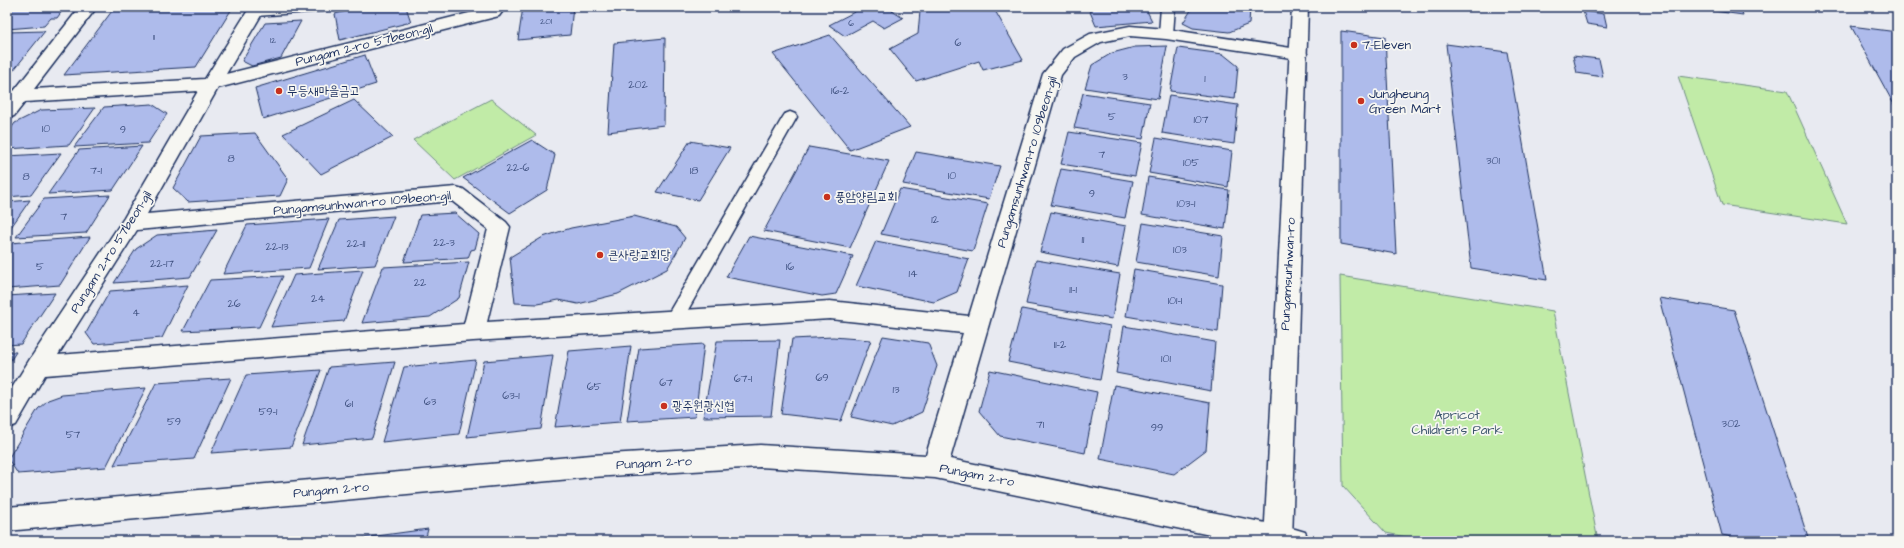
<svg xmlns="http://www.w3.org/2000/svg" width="1904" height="548" viewBox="0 0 1904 548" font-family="'Architects Daughter','Poor Story',sans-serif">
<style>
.green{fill:#c1eba7;stroke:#6e8d82}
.building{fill:#aebbeb;stroke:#1b2f5e}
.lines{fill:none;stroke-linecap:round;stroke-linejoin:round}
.lane-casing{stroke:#1b2f5e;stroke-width:3}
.street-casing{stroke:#1b2f5e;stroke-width:3}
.secondary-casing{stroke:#1b2f5e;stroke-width:3}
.lane{fill:#f6f6f2;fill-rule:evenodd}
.street{fill:#f6f6f2;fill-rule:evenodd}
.secondary{fill:#f6f6f2;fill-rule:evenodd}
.poi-dot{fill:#c8321e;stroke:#f6f6f2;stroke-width:1.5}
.labels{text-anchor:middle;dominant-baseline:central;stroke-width:3.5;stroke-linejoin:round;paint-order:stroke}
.far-number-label{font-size:9px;fill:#405281}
.number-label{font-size:11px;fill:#405281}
.street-label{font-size:13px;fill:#1b2f5e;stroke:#f6f6f2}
.poi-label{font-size:13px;fill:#1b2f5e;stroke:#f6f6f2;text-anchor:start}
.park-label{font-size:13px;fill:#3c556d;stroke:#f6f6f2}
</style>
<rect width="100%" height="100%" fill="#e8eaf1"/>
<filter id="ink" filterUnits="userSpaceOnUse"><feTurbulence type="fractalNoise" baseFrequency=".025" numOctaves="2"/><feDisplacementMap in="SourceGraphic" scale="8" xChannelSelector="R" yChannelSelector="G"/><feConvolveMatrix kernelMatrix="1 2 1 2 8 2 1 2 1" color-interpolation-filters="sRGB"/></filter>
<g filter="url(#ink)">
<path class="green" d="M1678,76L1787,91L1847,224L1722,205Z
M491,99L536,135L455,180L413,140Z
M1340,276L1553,311L1598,541H1426L1386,533L1343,486Z"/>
<path class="building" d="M9,7H65L57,18H51L44,26L7,29V9Z
M115,7H233L196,67L64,75Z
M362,7H406L411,22L340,40L335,14Z
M523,7H573L570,35L518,40Z
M864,7H900L892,11L903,18L884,28L873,21L845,36L829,25Z
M927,7H993L1023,60L983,70L979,61L916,81L890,49L918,34L920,11Z
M1088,7H1145L1152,21L1096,26Z
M1193,7H1250L1249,24L1229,32L1193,28L1183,23Z
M1684,7H1740L1743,15Z
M1583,11L1604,14L1607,27L1587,24Z
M301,21L281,58L252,66L242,61L265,23Z
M1851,26L1897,32V110Z
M45,31L13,71L7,74V32Z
M1341,31L1385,37L1396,254L1341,244Z
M830,35L910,127L850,150L773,54Z
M665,38L664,125L608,132L614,43Z
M1446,44L1507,52L1547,280L1471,268Z
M1167,46L1158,99L1085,88L1092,65L1112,53L1135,47Z
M1178,48L1223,54L1238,66L1235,99L1170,91Z
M365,55L376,84L263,119L255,88Z
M1573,56L1599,59L1603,77L1577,73Z
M1083,93L1150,103L1143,139L1074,128Z
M1169,95L1238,105L1234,144L1162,133Z
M354,100L393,137L321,174L283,134Z
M152,104L167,114L148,143L74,147L104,107Z
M95,108L69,145L7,149V134L15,123L41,110Z
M1069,132L1142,143L1135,176L1061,164Z
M255,133L288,179L280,196L188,202L173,188L201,136Z
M1156,138L1232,151L1228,187L1149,173Z
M532,140L555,155L547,190L510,213L463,178Z
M690,141L730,148L698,200L657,192Z
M142,146L113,190L48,194L79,150Z
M809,147L889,161L850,248L764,231Z
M916,152L1000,166L989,199L903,184Z
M61,153L31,195L7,197V156Z
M1061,169L1133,181L1125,218L1051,205Z
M1148,177L1229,190L1225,229L1142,215Z
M900,189L988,204L973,251L881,234Z
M110,195L86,233L16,237L44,199Z
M30,200L7,233V202Z
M1051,212L1126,226L1118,267L1040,252Z
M455,213L479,234L475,249L471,250L468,258L404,262L420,215Z
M394,216L375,265L318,269L339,220Z
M634,216L676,227L685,238L667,269L618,294L578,304L559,300L537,304L515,303L510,257L543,237L571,228Z
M329,219L309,268L223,274L247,225Z
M1143,223L1223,236L1219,276L1136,262Z
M217,230L190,277L114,283L136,249L157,235Z
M749,236L853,256L836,294L822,296L726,277Z
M90,237L60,285L7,289V247L10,243Z
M876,241L969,259L957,292L934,302L856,286Z
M1036,260L1120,274L1112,319L1026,304Z
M469,262L459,298L430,317L362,323L383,267Z
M1134,269L1222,284L1218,332L1126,316Z
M363,270L344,321L271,327L294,275Z
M283,276L259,327L183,331L210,280Z
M188,285L162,338L94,344L86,333L110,291Z
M55,293L21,344L7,345V296Z
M1659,298L1734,310L1809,541H1752L1722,535Z
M1022,309L1110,326L1100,380L1008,362Z
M1124,326L1215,342L1211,391L1116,373Z
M883,336L928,343L937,366L922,412L892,426L851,417Z
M833,337L871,340L841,421L781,414L792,339Z
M780,340L771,416L703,417L717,341Z
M704,344L695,417L627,421L639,348Z
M631,346L620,422L555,427L569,351Z
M7,352H16L7,366Z
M553,355L541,429L467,437L484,361Z
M476,360L459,434L382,442L404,367Z
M395,362L372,438L302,445L329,367Z
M321,370L291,447L211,453L246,375Z
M990,370L1097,392L1085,453L1000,436L979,411Z
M231,378L194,459L114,465L156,383Z
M1114,385L1210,403L1206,450L1174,474L1100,459Z
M146,388L106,467L18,474L8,459L38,409L48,400L62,395Z
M428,529L425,541H340Z"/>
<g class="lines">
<defs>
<path id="lane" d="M270,7H330L328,10L323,11L256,16L251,15L249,12L251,9Z
M1161,7H1175L1173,34L1171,37H1161L1159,34Z
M790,112L795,114L797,117L680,324L674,326L668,324L665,319L668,314L783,117L785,114Z"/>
<path id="street" d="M80,7H97L34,89L205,79L250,7H266L226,74L493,7L499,8L502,12L499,16L218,88L147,214L456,187L463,189L506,222L510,227L487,322L830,301L969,316L1043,74L1063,49L1090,34L1130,26L1166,29L1304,50L1307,54L1304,58L1298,59L1166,39L1130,36L1101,42L1075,57L1061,75L950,459L1295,529L1305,532L1309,541H1239L935,478L760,467L592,477L7,531V507L592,455L760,445L926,455L963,333L830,319L473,341L45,375L16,425L7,428V396L30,359L124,218L198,91L25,102L14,116L7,118V91H14ZM452,201L488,229L464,324L58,355L137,230Z"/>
<path id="secondary" d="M1292,7H1308L1292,541H1264Z"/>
</defs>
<use href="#lane" class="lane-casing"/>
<use href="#street" class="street-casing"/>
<use href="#secondary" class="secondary-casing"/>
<use href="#lane" class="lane"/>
<use href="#street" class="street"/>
<use href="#secondary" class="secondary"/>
</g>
</g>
<g class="poi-dot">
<circle cx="1354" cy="45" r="4"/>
<circle cx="279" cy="91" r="4"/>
<circle cx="1361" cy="101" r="4"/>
<circle cx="827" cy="197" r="4"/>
<circle cx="600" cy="255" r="4"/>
<circle cx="664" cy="406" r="4"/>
</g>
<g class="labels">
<g class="far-number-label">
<text x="546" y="21">201</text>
<text x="851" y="23">6</text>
<text x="154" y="37">11</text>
<text x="273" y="40">12</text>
</g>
<g class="number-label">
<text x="958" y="42">6</text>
<text x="1125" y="76">3</text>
<text x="1205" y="78">1</text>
<text x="638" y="84">202</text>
<text x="840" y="90">16-2</text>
<text x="1112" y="116">5</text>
<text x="1201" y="119">107</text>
<text x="46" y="128">10</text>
<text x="123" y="129">9</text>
<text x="1102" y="154">7</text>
<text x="231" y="158">8</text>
<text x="1493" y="160">301</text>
<text x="1191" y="162">105</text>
<text x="518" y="167">22-6</text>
<text x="96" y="170">7-1</text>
<text x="694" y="170">18</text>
<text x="952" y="175">10</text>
<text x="26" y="176">8</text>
<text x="1092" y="193">9</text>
<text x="1186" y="203">103-1</text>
<text x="64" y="216">7</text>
<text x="935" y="219">12</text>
<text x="1083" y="239">11</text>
<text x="444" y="242">22-3</text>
<text x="356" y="243">22-11</text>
<text x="277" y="246">22-13</text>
<text x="1180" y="249">103</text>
<text x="162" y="263">22-17</text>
<text x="40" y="266">5</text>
<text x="790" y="266">16</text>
<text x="913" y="273">14</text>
<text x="420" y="282">22</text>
<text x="1073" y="289">11-1</text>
<text x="318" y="298">24</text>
<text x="1175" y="300">101-1</text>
<text x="234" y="303">26</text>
<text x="136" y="312">4</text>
<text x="1060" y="344">11-2</text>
<text x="1166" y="358">101</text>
<text x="822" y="377">69</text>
<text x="743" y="378">67-1</text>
<text x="666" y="382">67</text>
<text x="594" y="386">65</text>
<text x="896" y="389">13</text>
<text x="511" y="395">63-1</text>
<text x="430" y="401">63</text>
<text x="349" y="403">61</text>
<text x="268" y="411">59-1</text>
<text x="174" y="421">59</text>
<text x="1731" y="423">302</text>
<text x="1040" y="424">71</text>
<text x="1157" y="427">99</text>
<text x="73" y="434">57</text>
</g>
<g class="street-label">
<text transform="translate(364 45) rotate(-14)">Pungam 2-ro 57beon-gil</text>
<text transform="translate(1027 162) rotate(-73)">Pungamsunhwan-ro 109beon-gil</text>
<text transform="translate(362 203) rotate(-5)">Pungamsunhwan-ro 109beon-gil</text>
<text transform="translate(111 252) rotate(-58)">Pungam 2-ro 57beon-gil</text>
<text transform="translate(1288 274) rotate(-87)">Pungamsunhwan-ro</text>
<text transform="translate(654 463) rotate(-3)">Pungam 2-ro</text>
<text transform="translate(977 475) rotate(11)">Pungam 2-ro</text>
<text transform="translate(331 490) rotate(-5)">Pungam 2-ro</text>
</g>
<g class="poi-label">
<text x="1362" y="45">7-Eleven</text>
<text x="287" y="91">무등새마을금고</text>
<text x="1369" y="94">Jungheung<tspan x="1369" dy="15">Green Mart</tspan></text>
<text x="835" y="197">풍암양림교회</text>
<text x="608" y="255">큰사랑교회당</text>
<text x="672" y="406">광주원광신협</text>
</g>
<g class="park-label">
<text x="1457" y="415">Apricot<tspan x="1457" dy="15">Children's Park</tspan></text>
</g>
</g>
<rect width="1904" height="548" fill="none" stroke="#f6f6f2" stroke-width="24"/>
<rect x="12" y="12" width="1880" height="524" fill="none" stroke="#1b2f5e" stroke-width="1.5" filter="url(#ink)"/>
</svg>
